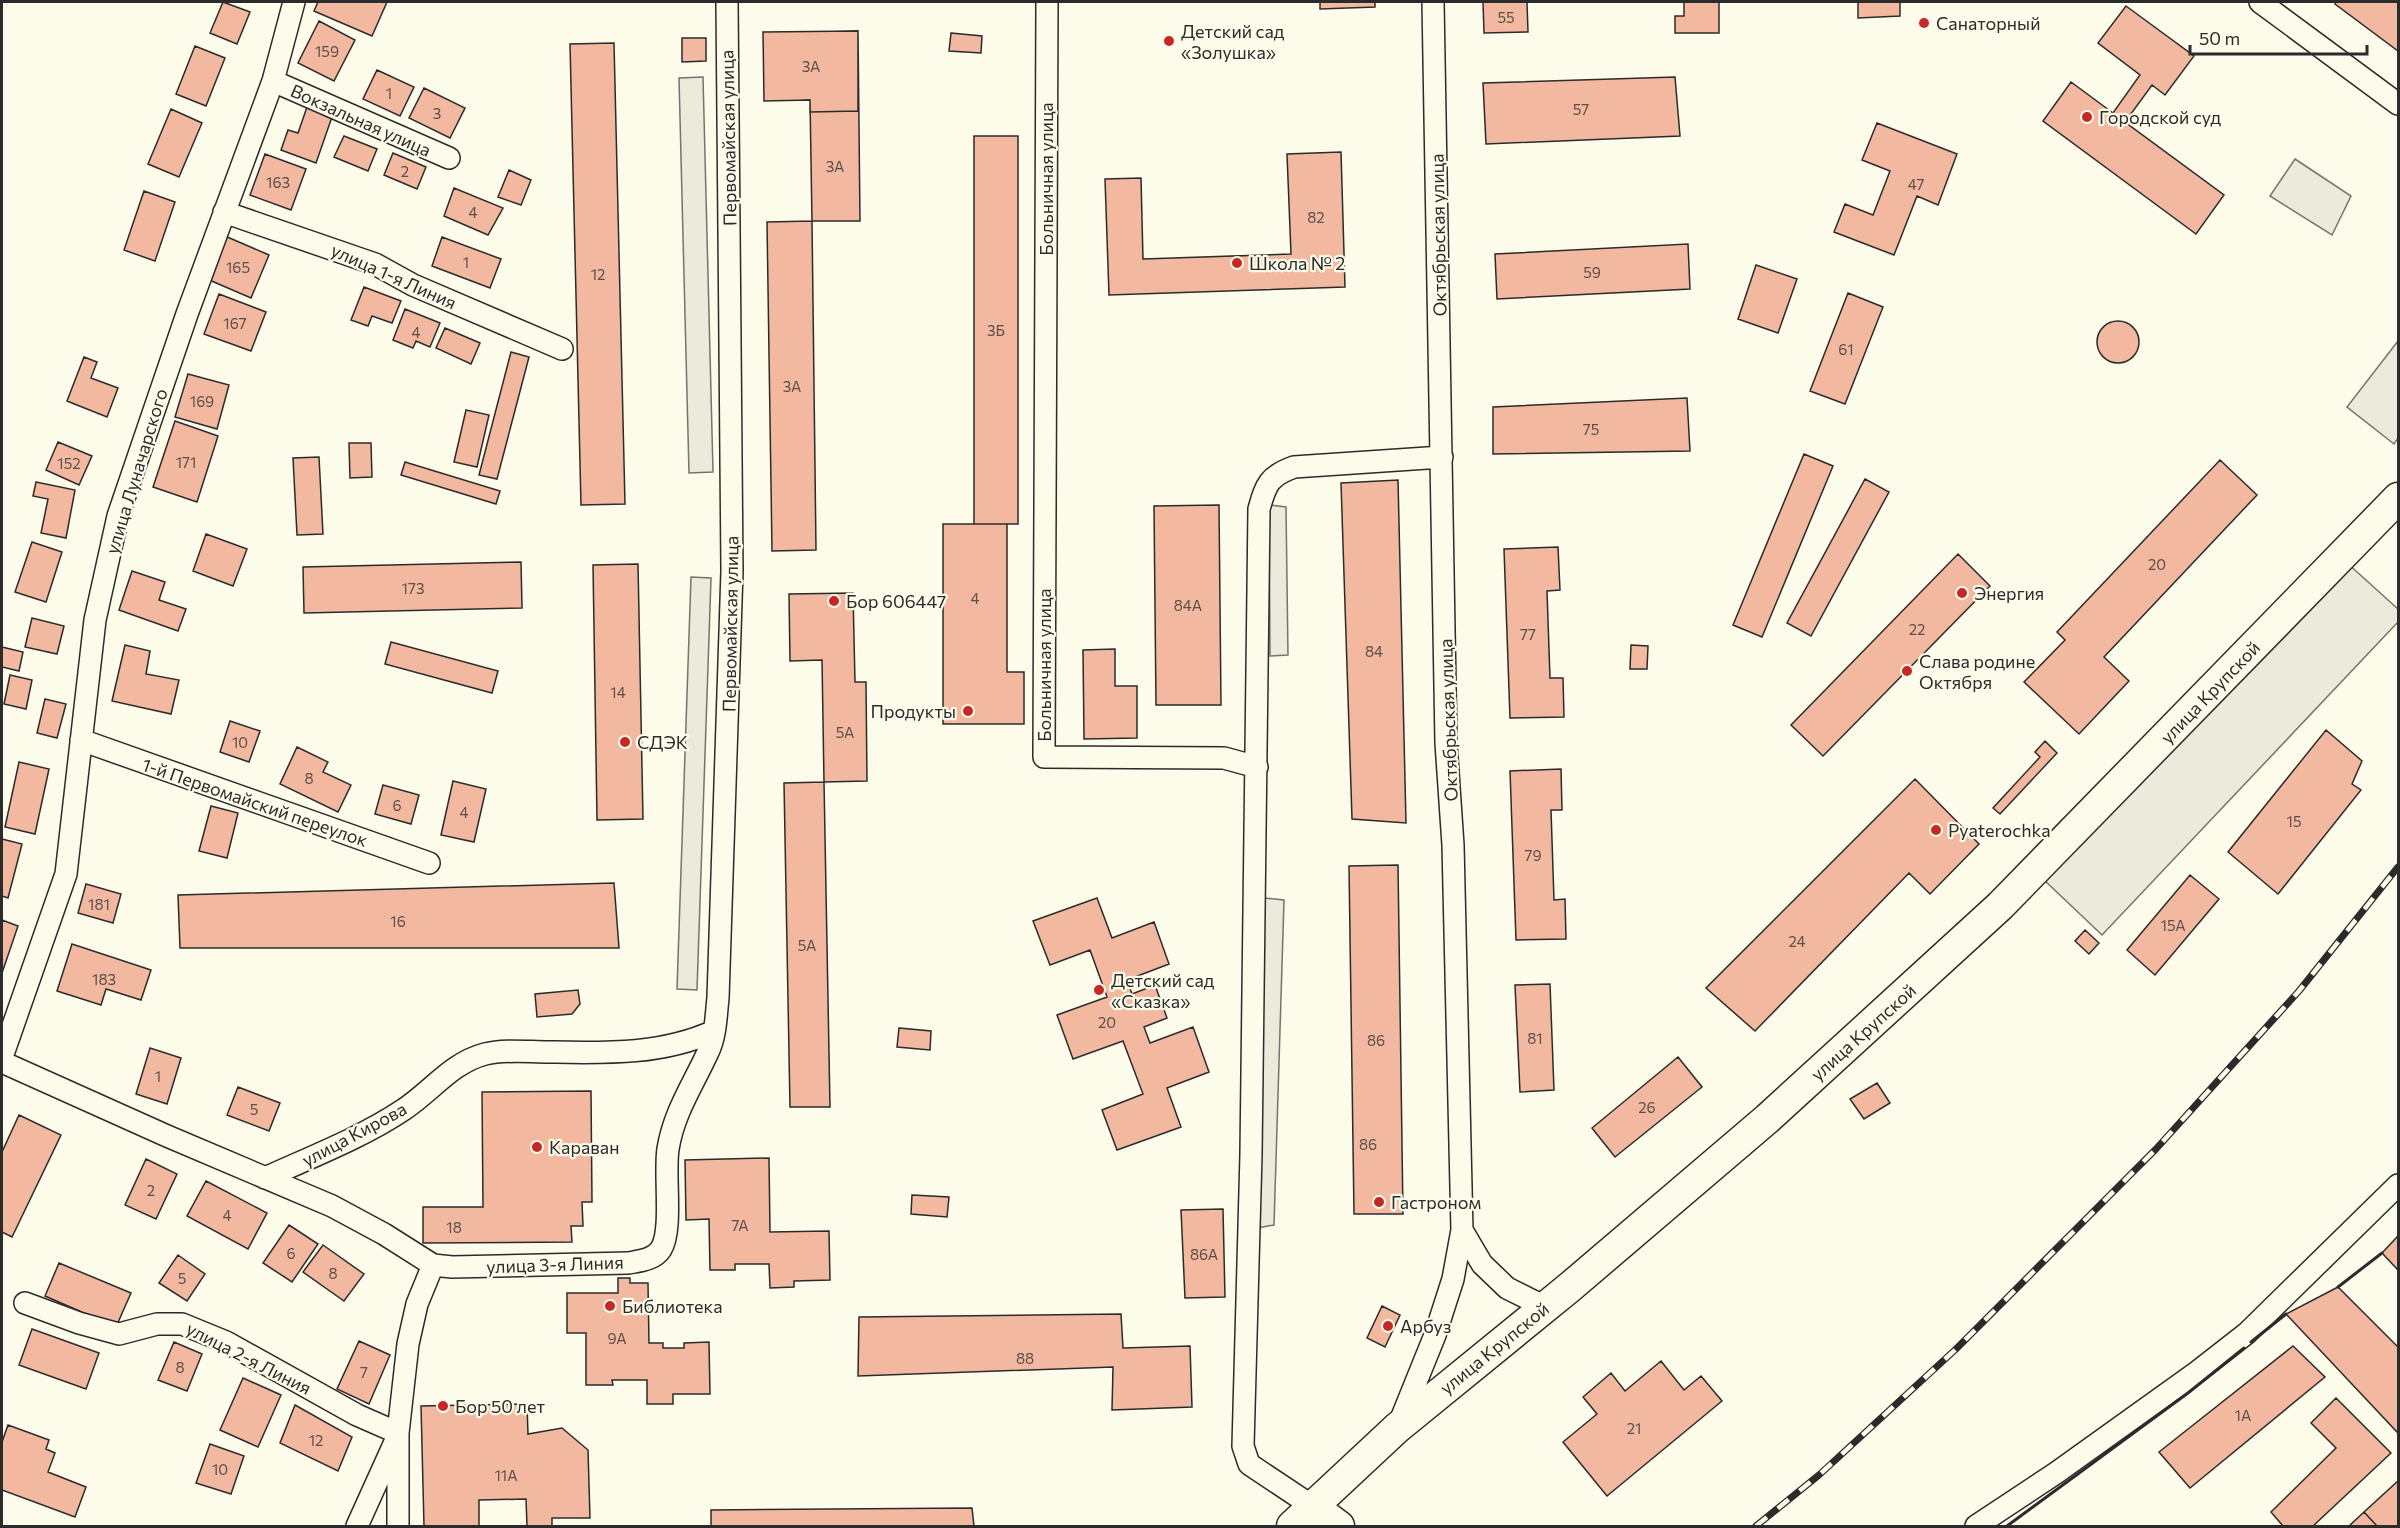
<svg xmlns="http://www.w3.org/2000/svg" width="2400" height="1528" viewBox="0 0 2400 1528" font-family="Commissioner,sans-serif">
<style>
.parking{fill:#eceadb;stroke:#74746e;stroke-width:1.5}
.building{fill:#f2b8a0;stroke:#2b2b2b;stroke-width:1.5}
.lines{fill:none;stroke-linecap:round;stroke-linejoin:round}
.street-casing{stroke:#2b2b2b;stroke-width:24}
.secondary-casing{stroke:#2b2b2b;stroke-width:33}
.street{stroke:#fdfbea;stroke-width:21}
.secondary{stroke:#fdfbea;stroke-width:30}
.rail-casing{stroke:#2b2b2b;stroke-width:7}
.rail{stroke:#fdfbea;stroke-width:4.5;stroke-dasharray:14;stroke-linecap:butt}
.wall{stroke:#2b2b2b;stroke-width:3}
.poi-dot{fill:#c62828;stroke:#fdfbea;stroke-width:2}
.labels{text-anchor:middle;dominant-baseline:central;stroke-width:4.5;stroke-linejoin:round;paint-order:stroke}
.number-label{font-size:15px;fill:#5d4e48}
.poi-label{font-size:18px;fill:#2b2b2b;stroke:#fdfbea;text-anchor:start}
.street-label{font-size:18px;fill:#2b2b2b;stroke:#fdfbea}
</style>
<rect width="100%" height="100%" fill="#fdfbea"/>
<path class="parking" d="M703,77L713,472L689,473L679,78Z
M2295,159L2351,196L2332,235L2270,196Z
M2398,341V438L2394,444L2347,407Z
M1269,505L1286,507L1288,655L1270,656Z
M2346,562L2398,609V622L2102,935L2042,878Z
M691,577L711,578L697,990L677,989Z
M1265,898L1284,900L1274,1225L1257,1228Z"/>
<path class="building" d="M223,2L250,12L237,44L210,33Z
M318,2H387L372,36L314,11Z
M1320,2H1375V7L1320,9Z
M1483,2H1527L1528,32L1484,33Z
M1684,2H1719V33H1675V16H1684Z
M1858,2H1900V16L1858,18Z
M2336,2H2398V51L2335,4Z
M2126,6L2194,56L2165,95L2152,85L2125,122L2224,195L2196,234L2043,121L2071,82L2113,113L2140,75L2098,43Z
M319,21L355,40L334,81L298,63Z
M858,31V111L810,112V100L764,101L763,32Z
M858,31L860,221H812L810,100L764,101L763,32Z
M951,33L982,36L981,53L949,51Z
M682,38H706V61L682,62Z
M614,43L625,504L581,505L570,44Z
M195,46L225,58L206,106L176,94Z
M377,70L414,87L400,116L363,99Z
M1675,77L1680,136L1486,144L1483,83Z
M424,88L465,108L450,138L409,118Z
M307,107L332,117L316,163L281,150L288,130L298,133Z
M171,109L202,123L179,177L148,164Z
M1877,123L1957,154L1938,205L1917,196L1894,255L1834,232L1845,204L1873,215L1890,171L1862,160Z
M344,136L377,149L368,171L334,157Z
M974,136H1018V524H974Z
M1341,152L1345,287L1109,295L1105,179L1141,178L1143,259L1291,254L1287,154Z
M393,153L426,167L417,189L384,175Z
M265,154L306,169L291,210L250,195Z
M509,170L531,180L521,205L498,197Z
M454,188L503,208L488,235L444,216Z
M144,191L175,202L155,261L124,250Z
M812,221L816,550L772,551L767,222Z
M225,236L269,255L251,298L207,279Z
M442,237L501,259L490,288L432,266Z
M1688,244L1690,289L1497,299L1495,254Z
M1756,265L1797,279L1778,333L1738,319Z
M364,287L401,301L392,323L372,316L368,326L351,320Z
M1848,293L1883,307L1845,404L1810,391Z
M219,294L266,312L251,351L204,334Z
M405,309L440,323L430,347L416,341L413,348L393,340Z
M2097 342a21 21 0 1 1 42 0a21 21 0 1 1-42 0Z
M445,328L480,343L471,364L436,348Z
M511,352L529,357L497,479L479,475Z
M84,357L97,362L91,378L118,388L107,417L67,401Z
M188,374L229,385L217,429L175,417Z
M1687,398L1690,451L1493,454V407Z
M466,410L489,415L477,467L454,462Z
M175,421L218,436L197,502L153,487Z
M58,442L92,456L79,485L46,470Z
M349,443H371L372,477L350,478Z
M1804,454L1833,466L1762,637L1733,625Z
M319,457L323,534L297,535L293,458Z
M2220,460L2257,495L2104,657L2129,681L2079,734L2024,682L2065,640L2057,632Z
M405,462L500,491L496,504L401,475Z
M1865,479L1889,492L1811,636L1787,623Z
M1398,480L1406,823L1352,819L1341,483Z
M36,482L75,490L66,538L41,533L48,499L33,496Z
M1219,505L1221,705H1156L1154,506Z
M943,524H1007V672H1024V724H943Z
M206,534L247,549L233,586L193,571Z
M32,542L62,552L46,602L15,592Z
M1558,547L1560,590L1547,591L1550,678H1563L1564,717L1510,718L1504,549Z
M1958,554L1990,586L1823,756L1791,725Z
M521,562L522,608L304,613L303,567Z
M638,564L643,819L597,820L593,565Z
M132,571L165,582L159,600L186,609L178,631L119,610Z
M853,593L855,682H866L867,781L824,782L822,660L790,661L789,594Z
M32,618L64,626L57,654L25,647Z
M391,642L498,671L492,693L385,664Z
M125,645L150,651L146,674L179,680L171,714L112,701Z
M1631,645L1648,646L1647,669H1630Z
M2,647L23,652L19,671L2,667Z
M1115,649V686H1137V738L1084,739L1083,650Z
M10,675L32,680L26,709L4,704Z
M45,699L66,704L57,738L37,733Z
M230,721L260,731L249,762L220,752Z
M2326,730L2362,761L2352,784L2361,790L2278,894L2228,852Z
M2045,741L2057,753L2000,814L1993,808L2040,757L2035,752Z
M297,747L328,762L323,772L351,785L338,812L280,784Z
M19,762L49,769L35,834L5,827Z
M1561,769L1562,810H1551L1554,900L1565,899L1566,939L1516,940L1510,771Z
M1915,779L1979,844L1930,894L1909,873L1755,1031L1706,988Z
M453,781L486,789L474,842L441,835Z
M824,782L830,1107H790L784,783Z
M383,785L419,795L411,824L375,814Z
M211,806L238,813L227,858L199,851Z
M2,839L22,844L8,898L2,896Z
M1398,865L1403,1214H1354L1349,866Z
M2190,875L2219,899L2155,975L2127,950Z
M614,883L619,948H180L178,895Z
M86,884L121,894L113,923L78,913Z
M1097,898L1112,938L1154,922L1169,964L1127,980L1132,994L1155,985L1167,1018L1144,1027L1150,1043L1193,1027L1209,1072L1167,1088L1181,1127L1117,1150L1102,1110L1143,1094L1123,1041L1073,1059L1057,1015L1107,997L1090,950L1050,965L1033,921Z
M2,920L18,926L2,973Z
M2085,930L2099,943L2089,954L2075,941Z
M72,944L151,970L141,1000L106,989L101,1005L57,991Z
M1550,984L1554,1090L1520,1092L1515,985Z
M578,990L580,1004L572,1014L537,1017L535,994Z
M899,1028L931,1031L930,1050L897,1047Z
M150,1048L181,1058L167,1104L136,1094Z
M1678,1057L1702,1087L1615,1157L1592,1128Z
M1877,1083L1890,1103L1864,1119L1850,1099Z
M238,1087L280,1103L269,1131L227,1115Z
M591,1091L592,1202H582L583,1226H571L572,1242L423,1243V1207H483L482,1092Z
M19,1115L61,1135L12,1237L2,1232V1152Z
M769,1158L770,1232L829,1231L830,1280L794,1281V1287L770,1288L769,1264H735V1270H710L709,1219L686,1220L685,1160Z
M146,1159L177,1174L156,1219L125,1205Z
M206,1181L267,1213L248,1249L187,1216Z
M912,1195L949,1197L947,1217L911,1214Z
M1223,1209L1225,1297L1185,1298L1181,1210Z
M289,1225L318,1244L292,1282L263,1263Z
M2398,1236V1270L2382,1253Z
M323,1245L364,1274L344,1301L303,1272Z
M178,1255L205,1274L187,1301L159,1283Z
M59,1263L131,1293L116,1327L45,1296Z
M618,1278H630V1283H648L649,1343H663V1348H684V1343L709,1342L710,1394H673V1404H647V1380H612L613,1385H586V1333H567V1293H618Z
M2338,1287L2398,1347V1433L2286,1314Z
M1382,1306L1400,1315L1385,1347L1367,1338Z
M1121,1314L1123,1348L1190,1346L1192,1407L1112,1410L1113,1367L858,1376L859,1317Z
M32,1329L99,1353L86,1389L19,1365Z
M359,1341L390,1355L369,1404L337,1389Z
M174,1342L202,1354L187,1391L158,1380Z
M2293,1346L2325,1377L2190,1488L2159,1452Z
M1661,1361L1684,1390L1701,1376L1722,1401L1607,1496L1563,1442L1597,1414L1583,1397L1611,1373L1625,1391Z
M243,1378L281,1395L258,1447L220,1430Z
M2336,1398L2391,1453L2313,1526H2283L2271,1512L2336,1448L2311,1423Z
M527,1404L528,1434L562,1428L588,1450L590,1518H552V1526H527L526,1499L479,1500V1526H424L421,1406Z
M295,1405L352,1437L338,1471L280,1443Z
M8,1425L49,1440L46,1449L55,1453L48,1472L86,1487L75,1517L2,1490V1442Z
M210,1444L244,1456L231,1494L196,1483Z
M2398,1481V1526H2377L2364,1512Z
M972,1508L974,1526H711V1510Z
M2364,1512L2377,1526H2349Z"/>
<g class="lines">
<defs>
<path id="street" d="M1047,2L1044,757L1224,758L1257,767
M2260,2L2398,104
M273,81L449,158
M224,212L375,264L413,285L562,349
M81,740L429,863
M2,1057L66,874L95,620L118,516L187,314L273,81L294,2
M2,1062L167,1136L332,1206L384,1234L433,1265L452,1267L628,1263C639,1261 654,1260 661,1249C673,1230 664,1174 668,1149C674,1112 693,1085 708,1052C716,1036 716,1015 718,998L732,571L727,2
M265,1178C311,1157 361,1138 403,1110C432,1091 451,1063 485,1054C505,1049 528,1052 549,1052C604,1053 662,1055 714,1031
M1462,1230L1482,1264L1507,1288L1545,1307
M25,1303L79,1323L119,1334L157,1324H182L226,1342L357,1415L398,1433
M1399,1424L1435,1335L1453,1279L1462,1230L1453,845L1446,743L1433,2
M1312,1506L1249,1464L1243,1446L1251,1154L1259,509C1266,484 1269,476 1294,467L1442,457
M357,1526L395,1442
M398,1526V1433L408,1344L417,1304L433,1265
M1976,1526L2056,1473L2197,1372L2247,1333L2398,1185"/>
<path id="secondary" d="M1312,1506L1339,1526
M1292,1526L1397,1428L1570,1287L1767,1119L2000,906L2398,498"/>
</defs>
<use href="#street" class="street-casing"/>
<use href="#secondary" class="secondary-casing"/>
<use href="#street" class="street"/>
<use href="#secondary" class="secondary"/>
<defs>
<path id="rail" d="M1756,1526L1819,1475L1956,1349L2156,1149L2299,991L2398,867"/>
</defs>
<use href="#rail" class="rail-casing"/>
<use href="#rail" class="rail"/>
<path class="wall" d="M2338,1287L2382,1253
M2251,1342L2286,1314
M2007,1526L2188,1393L2244,1348"/>
</g>
<g class="poi-dot">
<circle cx="1924" cy="23" r="6"/>
<circle cx="1169" cy="41" r="6"/>
<circle cx="2087" cy="117" r="6"/>
<circle cx="1237" cy="263" r="6"/>
<circle cx="1962" cy="593" r="6"/>
<circle cx="834" cy="601" r="6"/>
<circle cx="1907" cy="671" r="6"/>
<circle cx="968" cy="711" r="6"/>
<circle cx="625" cy="742" r="6"/>
<circle cx="1936" cy="830" r="6"/>
<circle cx="1099" cy="990" r="6"/>
<circle cx="537" cy="1147" r="6"/>
<circle cx="1379" cy="1202" r="6"/>
<circle cx="610" cy="1306" r="6"/>
<circle cx="1388" cy="1326" r="6"/>
<circle cx="443" cy="1406" r="6"/>
</g>
<g class="labels">
<g class="number-label">
<text x="1506" y="17">55</text>
<text x="327" y="51">159</text>
<text x="811" y="66">3А</text>
<text x="389" y="93">1</text>
<text x="1581" y="109">57</text>
<text x="437" y="113">3</text>
<text x="835" y="166">3А</text>
<text x="405" y="171">2</text>
<text x="278" y="182">163</text>
<text x="1916" y="184">47</text>
<text x="473" y="212">4</text>
<text x="1316" y="217">82</text>
<text x="466" y="262">1</text>
<text x="238" y="267">165</text>
<text x="1592" y="272">59</text>
<text x="598" y="274">12</text>
<text x="235" y="323">167</text>
<text x="996" y="330">3Б</text>
<text x="416" y="332">4</text>
<text x="1846" y="349">61</text>
<text x="792" y="386">3А</text>
<text x="202" y="401">169</text>
<text x="1591" y="429">75</text>
<text x="186" y="462">171</text>
<text x="69" y="463">152</text>
<text x="2157" y="564">20</text>
<text x="413" y="588">173</text>
<text x="975" y="598">4</text>
<text x="1188" y="605">84А</text>
<text x="1917" y="629">22</text>
<text x="1528" y="634">77</text>
<text x="1374" y="651">84</text>
<text x="618" y="692">14</text>
<text x="845" y="732">5А</text>
<text x="240" y="742">10</text>
<text x="309" y="778">8</text>
<text x="397" y="805">6</text>
<text x="464" y="812">4</text>
<text x="2294" y="821">15</text>
<text x="1533" y="855">79</text>
<text x="99" y="904">181</text>
<text x="398" y="921">16</text>
<text x="2173" y="925">15А</text>
<text x="1797" y="941">24</text>
<text x="807" y="945">5А</text>
<text x="104" y="979">183</text>
<text x="1107" y="1022">20</text>
<text x="1535" y="1038">81</text>
<text x="1376" y="1040">86</text>
<text x="158" y="1076">1</text>
<text x="1647" y="1107">26</text>
<text x="254" y="1109">5</text>
<text x="1368" y="1144">86</text>
<text x="151" y="1190">2</text>
<text x="227" y="1215">4</text>
<text x="740" y="1225">7А</text>
<text x="454" y="1227">18</text>
<text x="291" y="1253">6</text>
<text x="1204" y="1254">86А</text>
<text x="333" y="1273">8</text>
<text x="182" y="1278">5</text>
<text x="617" y="1338">9А</text>
<text x="1025" y="1358">88</text>
<text x="180" y="1367">8</text>
<text x="364" y="1372">7</text>
<text x="2243" y="1415">1А</text>
<text x="1634" y="1428">21</text>
<text x="316" y="1440">12</text>
<text x="220" y="1469">10</text>
<text x="506" y="1475">11А</text>
</g>
<g class="poi-label">
<text x="1936" y="23">Санаторный</text>
<text x="1181" y="31">Детский сад<tspan x="1181" dy="21">«Золушка»</tspan></text>
<text x="2099" y="117">Городской суд</text>
<text x="1249" y="263">Школа № 2</text>
<text x="1974" y="593">Энергия</text>
<text x="846" y="601">Бор 606447</text>
<text x="1919" y="661">Слава родине<tspan x="1919" dy="21">Октября</tspan></text>
<text x="956" y="711" text-anchor="end">Продукты</text>
<text x="637" y="742">СДЭК</text>
<text x="1948" y="830">Pyaterochka</text>
<text x="1111" y="980">Детский сад<tspan x="1111" dy="21">«Сказка»</tspan></text>
<text x="549" y="1147">Караван</text>
<text x="1391" y="1202">Гастроном</text>
<text x="622" y="1306">Библиотека</text>
<text x="1400" y="1326">Арбуз</text>
<text x="455" y="1406">Бор 50 лет</text>
</g>
<g class="street-label">
<text transform="translate(361 120) rotate(24)">Вокзальная улица</text>
<text transform="translate(728 138) rotate(-91)">Первомайская улица</text>
<text transform="translate(1046 179) rotate(-90)">Больничная улица</text>
<text transform="translate(1438 235) rotate(-91)">Октябрьская улица</text>
<text transform="translate(394 276) rotate(24)">улица 1-я Линия</text>
<text transform="translate(136 471) rotate(-73)">улица Луначарского</text>
<text transform="translate(730 624) rotate(-89)">Первомайская улица</text>
<text transform="translate(1044 665) rotate(-90)">Больничная улица</text>
<text transform="translate(2210 692) rotate(-46)">улица Крупской</text>
<text transform="translate(1448 720) rotate(-92)">Октябрьская улица</text>
<text transform="translate(255 802) rotate(19)">1-й Первомайский переулок</text>
<text transform="translate(1863 1032) rotate(-42)">улица Крупской</text>
<text transform="translate(354 1134) rotate(-28)">улица Кирова</text>
<text transform="translate(555 1264) rotate(-2)">улица 3-я Линия</text>
<text transform="translate(1494 1348) rotate(-39)">улица Крупской</text>
<text transform="translate(249 1358) rotate(27)">улица 2-я Линия</text>
</g>
</g>
<rect width="2400" height="1528" fill="none" stroke="#2b2b2b" stroke-width="6"/>
<path d="M2190 45v9h177v-9" fill="none" stroke="#2b2b2b" stroke-width="3"/>
<text x="2199" y="45" font-size="18" fill="#2b2b2b" stroke="#fdfbea" stroke-width="4.5" paint-order="stroke">50 m</text>
</svg>
